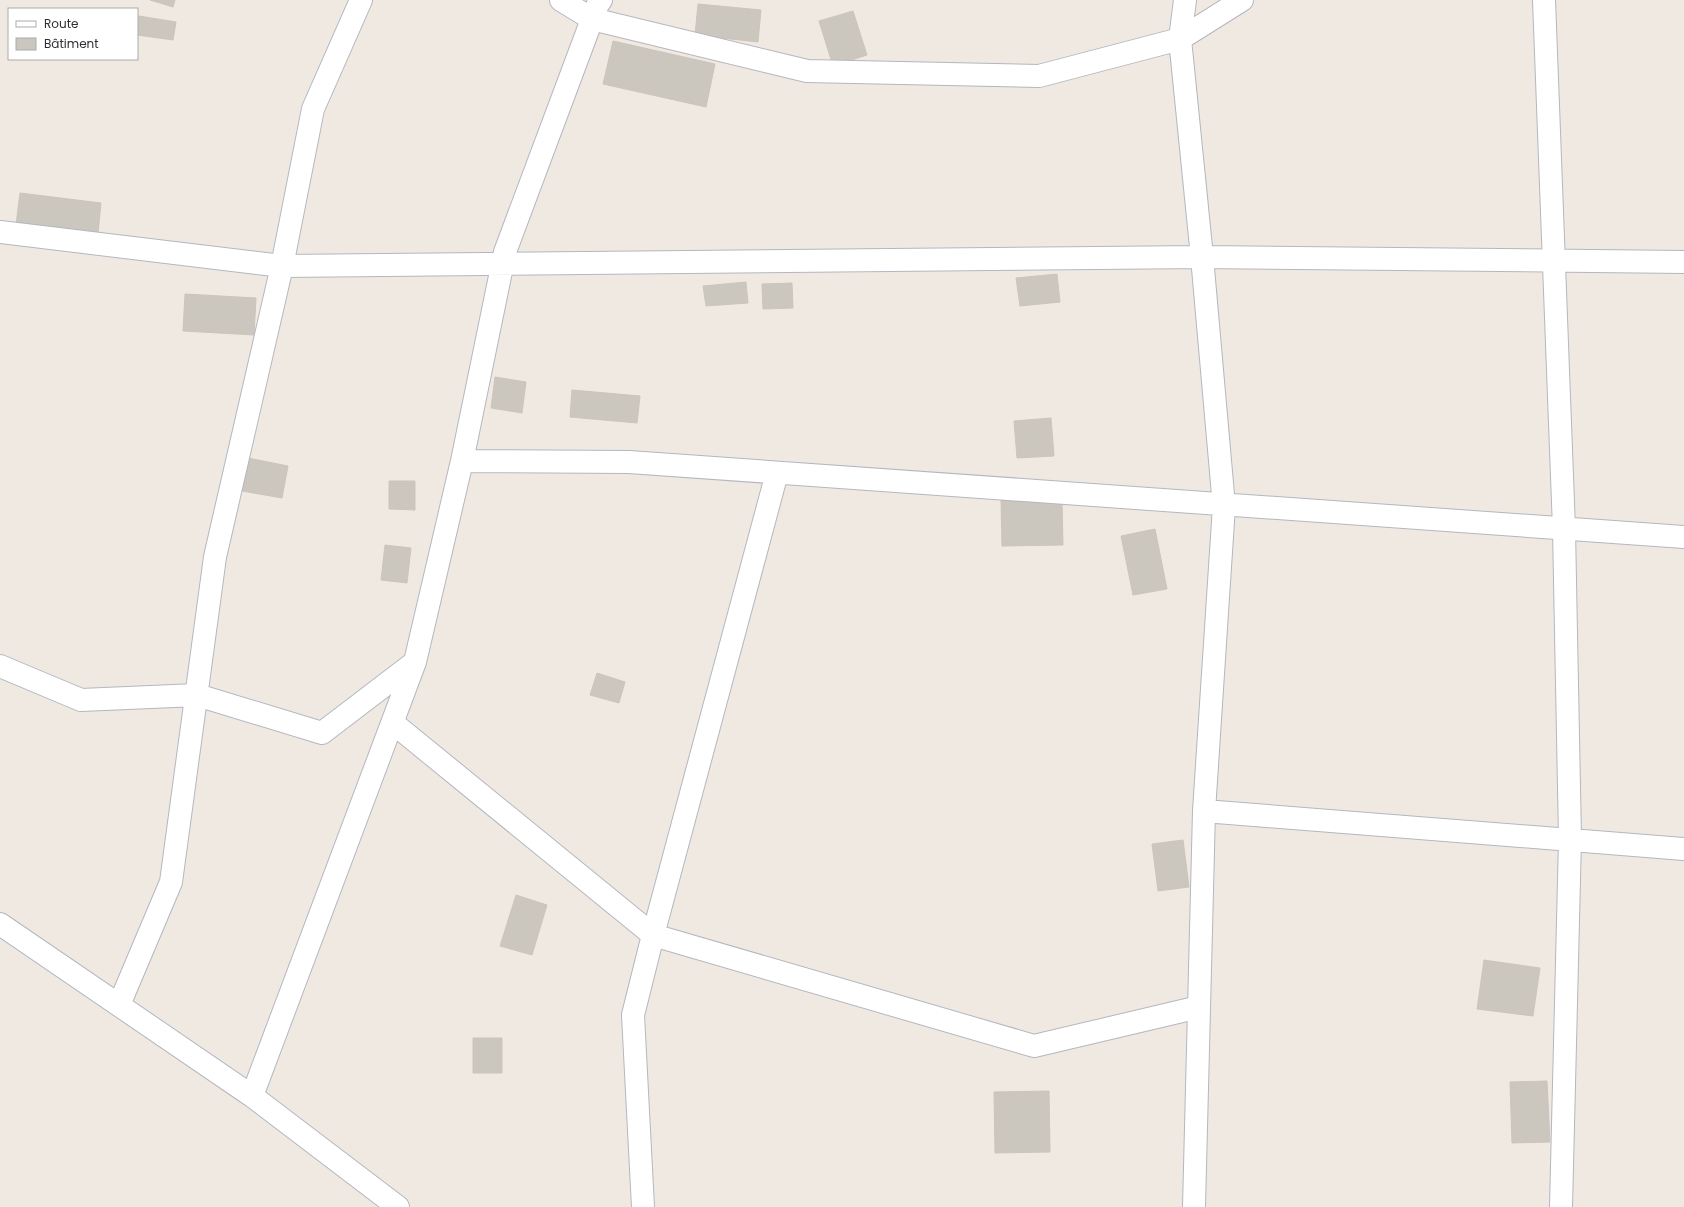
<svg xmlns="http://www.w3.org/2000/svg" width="1684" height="1207" viewBox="0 0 1684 1207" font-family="Poppins,sans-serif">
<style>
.building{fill:#cbc7bf;stroke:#cbc5ba}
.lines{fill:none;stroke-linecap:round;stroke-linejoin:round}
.minor-casing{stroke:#b4b7c1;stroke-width:24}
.minor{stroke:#fff;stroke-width:22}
</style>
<rect width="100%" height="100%" fill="#efe9e1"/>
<path class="building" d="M150,0H175L173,7Z
M698,4L761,10L758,42L695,35Z
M853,11L867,55L833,66L819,21Z
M139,16L176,22L173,40L137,35Z
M613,41L715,64L706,107L603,84Z
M20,193L101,203L97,243L15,233Z
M1057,274L1060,302L1020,306L1016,278Z
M746,282L748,303L706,306L703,286Z
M792,283L793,308L763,309L762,284Z
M185,294L256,298L254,335L183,331Z
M495,377L526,382L522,413L491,408Z
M572,390L640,396L637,423L570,417Z
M1051,418L1054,456L1017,458L1014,421Z
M248,458L288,466L282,498L242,491Z
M389,481H415V510L389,509Z
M1001,500H1062L1063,545L1002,546Z
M1155,529L1167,589L1133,595L1121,536Z
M385,545L411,548L407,583L381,580Z
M597,673L625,682L619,703L590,695Z
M1183,840L1189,887L1158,891L1152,844Z
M516,895L547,905L532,955L500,946Z
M1484,960L1540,968L1533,1016L1477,1009Z
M473,1038H502V1073H473Z
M1547,1081L1550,1142L1512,1143L1510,1082Z
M1049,1091L1050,1152L995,1153L994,1092Z"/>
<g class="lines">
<defs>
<path id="minor" d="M561,0L592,19L807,71L1039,76L1180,39L1242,0
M1185,0L1180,39L1202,257L1224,506L1204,811L1194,1207
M1544,0L1564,529L1570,839L1561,1207
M0,232L282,266L1202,257L1684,262
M462,461L629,462L1684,537
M0,666L81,700L197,695L322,733L415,662
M393,723L653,935L1034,1046L1199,1007
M1204,811L1684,849
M0,924L252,1096L398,1207
M119,1005L171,882L215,557L282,266L313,109L361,0
M252,1096L415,662L462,461L505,252L597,6L601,0
M643,1207L633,1015L653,935L777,473"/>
</defs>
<use href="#minor" class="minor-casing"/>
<use href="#minor" class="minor"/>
</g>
<rect x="8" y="8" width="130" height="52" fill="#ffffff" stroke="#ababab"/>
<rect x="16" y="21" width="20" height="6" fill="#ffffff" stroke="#ababab"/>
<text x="44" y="28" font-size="12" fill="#2e2e2e">Route</text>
<rect x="16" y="38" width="20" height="12" fill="#cbc7bf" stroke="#ababab"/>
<text x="44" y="48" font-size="12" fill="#2e2e2e">Bâtiment</text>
</svg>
